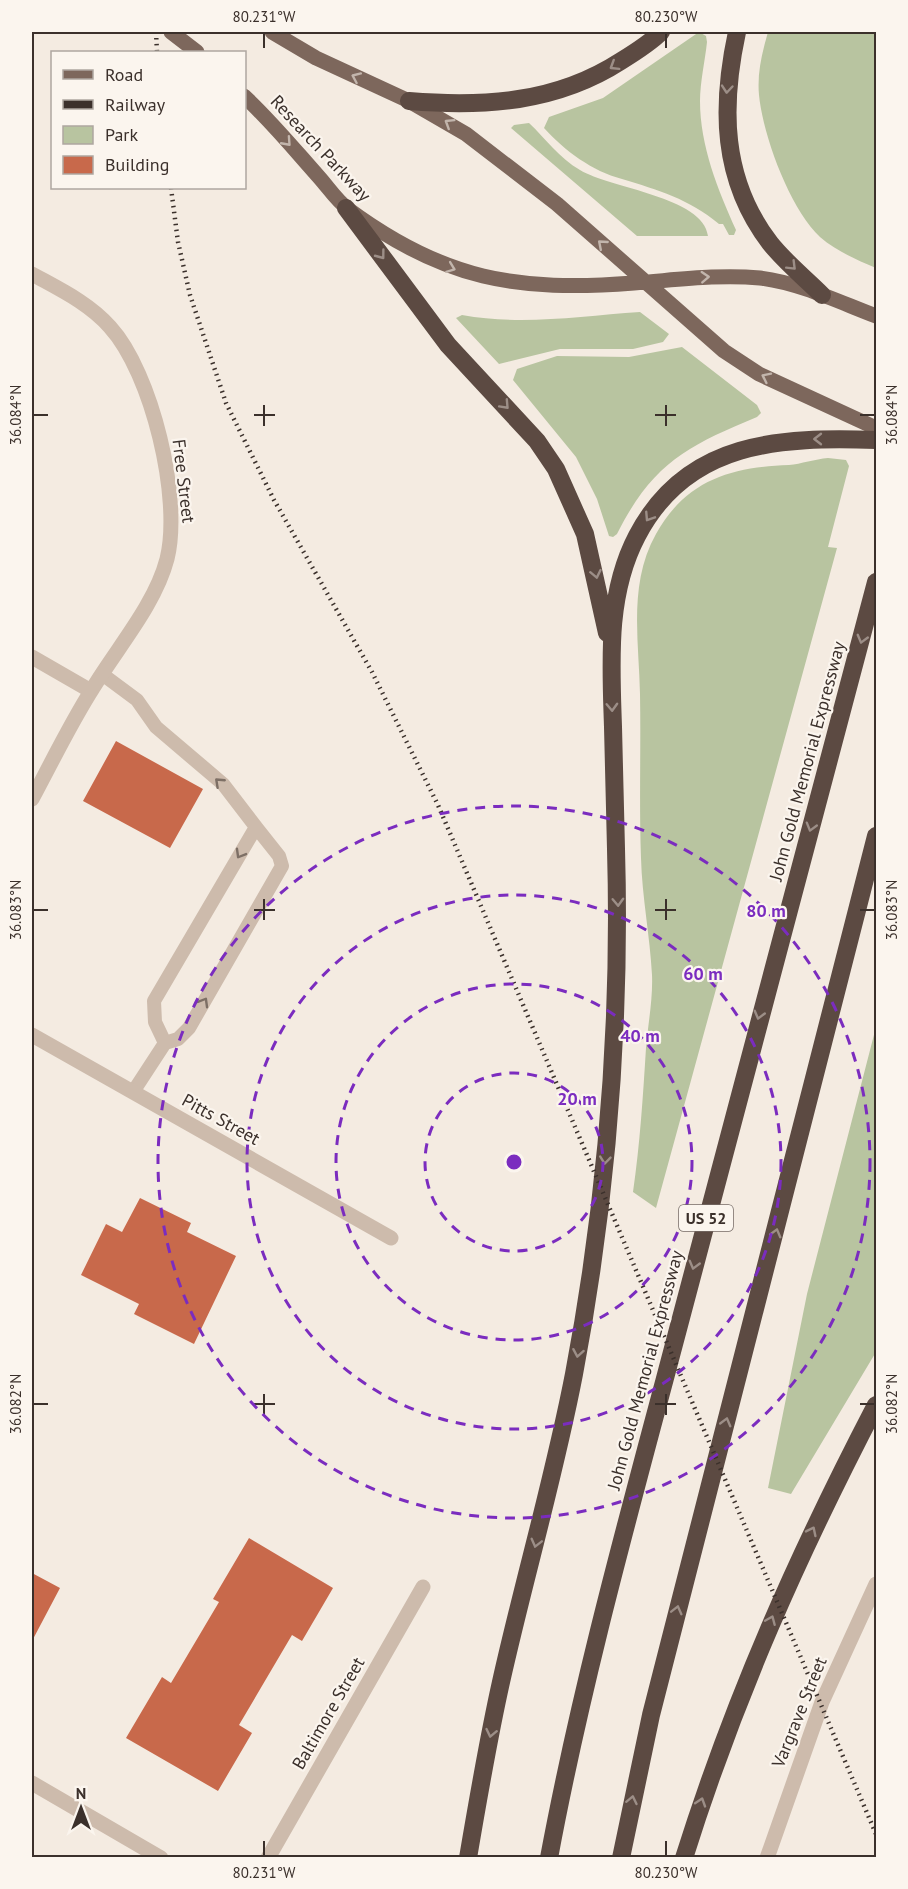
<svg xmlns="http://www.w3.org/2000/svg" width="908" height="1889" viewBox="0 0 908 1889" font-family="'PT Sans',sans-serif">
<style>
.green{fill:#b8c4a0}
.building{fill:#c8694b}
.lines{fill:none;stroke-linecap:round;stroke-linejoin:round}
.service{stroke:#cdbbac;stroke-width:14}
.minor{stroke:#cdbbac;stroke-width:15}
.tertiary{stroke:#cdbbac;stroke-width:15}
.primary{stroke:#7d675c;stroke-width:15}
.motorway{stroke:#5c4a42;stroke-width:18}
.rail{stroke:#3b302b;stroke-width:4.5;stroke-dasharray:1.5 4.5;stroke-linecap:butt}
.oneway{stroke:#9c8e87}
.oneway2{stroke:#c2b5ac}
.oneway3{stroke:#7d6f65}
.ticks{fill:none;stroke:#3b302b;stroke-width:2}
.ring{fill:none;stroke:#7b2cbf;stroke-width:3;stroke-dasharray:10 8}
.labels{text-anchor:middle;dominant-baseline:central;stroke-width:4.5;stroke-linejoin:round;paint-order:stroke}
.shield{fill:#fbf5ee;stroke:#756b66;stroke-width:1.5}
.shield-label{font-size:16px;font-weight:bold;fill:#3b302b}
.street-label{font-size:18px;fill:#3b302b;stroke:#fbf5ee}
.centre{fill:#7b2cbf;stroke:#fbf5ee;stroke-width:3}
.ring-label{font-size:18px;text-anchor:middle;font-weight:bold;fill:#7b2cbf;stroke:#fbf5ee;stroke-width:4.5;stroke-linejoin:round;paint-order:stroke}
.neatline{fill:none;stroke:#3b302b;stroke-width:2}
.ticks-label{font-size:15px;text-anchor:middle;fill:#3b302b}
</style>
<rect width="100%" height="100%" fill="#f4ebe1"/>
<path class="green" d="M699,32L706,36L707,42C705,61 700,82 700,101C700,146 718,190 736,230L734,235H729L723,224H719C689,199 658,190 622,179C592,171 565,151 544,128L549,117L603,98Z
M768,32H876V268C857,260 836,251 820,237C790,209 763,136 759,95C757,73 762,53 768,32Z
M529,123C546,139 559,158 580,170C609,188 704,197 708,236H637L511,128L514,125Z
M640,312L669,334L663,342L633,349H560L499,364L456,318L462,315C521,326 581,316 640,312Z
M682,347L757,405L761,413L757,417C687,446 652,464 617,534L613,537L609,536L597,499L576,457L513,380L517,369L557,356L629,357Z
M828,458L846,460L849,466L828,547L837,548L656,1208L633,1192C640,1144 643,1096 646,1048C648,1024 653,999 652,975C650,936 642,897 641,858C639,803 641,749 640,694C639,641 628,584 656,534C686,480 731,467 789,465C801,464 815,459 828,458Z
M876,1027V1352L791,1494L768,1488L807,1294Z"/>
<path class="building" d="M116,741L203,789L170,848L83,801Z
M140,1198L191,1223L187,1232L236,1256L194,1344L134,1314L139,1304L81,1275L106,1224L122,1232Z
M249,1538L333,1588L302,1641L292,1635L239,1725L252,1733L218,1791L126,1738L162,1677L171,1683L219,1602L213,1599Z
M32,1573L60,1588L32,1641Z"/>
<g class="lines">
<path class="service" d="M102,674L137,700L156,727L223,784L256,827
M133,1092L165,1043L178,1039L189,1028L282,866L279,856L256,827L154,1001L155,1022L165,1043"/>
<path class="minor" d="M32,274C59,289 89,303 110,327C152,373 182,499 167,559C155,605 117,648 93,688C70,724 52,762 32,799
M32,657L91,691
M32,1035L391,1238
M32,1783L161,1858
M268,1858L423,1587"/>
<path class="tertiary" d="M767,1858L822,1702L876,1584"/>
<path class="primary" d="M171,32L197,52
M272,32L316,58L409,101L466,134L557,204L724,351L759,374L876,428
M244,96C271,121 294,149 318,176C328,187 337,201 348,209C444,280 517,292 634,283C676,280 718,274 760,278C800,283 839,302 876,316"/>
<path class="motorway" d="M737,32C721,106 721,179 770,243C785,262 805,278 822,295
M409,101C484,107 556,103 621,61C634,53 650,43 661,32
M346,208L448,345L537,441L556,469L585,534L607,633
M468,1858C478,1799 488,1740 501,1682C524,1579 554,1478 574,1374C607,1200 621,1026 616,849C615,808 614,768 613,727C611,663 606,595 637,536C687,440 781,437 876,440
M549,1858C579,1697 622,1539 664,1382C733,1115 807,849 876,582
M621,1858L651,1715L876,836
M684,1858C735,1696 798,1555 876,1405"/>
<path class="rail" d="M156,32L157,52
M171,188L178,242L190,295L226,403L274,500L372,672L438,805L876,1834"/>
</g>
<defs><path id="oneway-chevron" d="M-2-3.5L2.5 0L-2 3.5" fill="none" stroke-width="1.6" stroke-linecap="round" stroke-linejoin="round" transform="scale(1.5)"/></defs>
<g class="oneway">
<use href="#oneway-chevron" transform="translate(614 66) rotate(148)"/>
<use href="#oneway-chevron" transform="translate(727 89) rotate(95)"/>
<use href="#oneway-chevron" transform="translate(381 255) rotate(53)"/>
<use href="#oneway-chevron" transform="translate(792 266) rotate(45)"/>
<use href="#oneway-chevron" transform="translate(505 405) rotate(47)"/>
<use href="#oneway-chevron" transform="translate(818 439) rotate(-180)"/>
<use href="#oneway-chevron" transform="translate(649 517) rotate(123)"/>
<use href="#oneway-chevron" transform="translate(596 574) rotate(78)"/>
<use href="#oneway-chevron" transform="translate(862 639) rotate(105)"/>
<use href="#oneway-chevron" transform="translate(612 707) rotate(88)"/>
<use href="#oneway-chevron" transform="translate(811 827) rotate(106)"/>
<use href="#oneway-chevron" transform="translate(618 902) rotate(88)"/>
<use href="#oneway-chevron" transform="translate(759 1015) rotate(105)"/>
<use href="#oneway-chevron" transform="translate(605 1160) rotate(96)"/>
<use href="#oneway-chevron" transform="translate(776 1233) rotate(-75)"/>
<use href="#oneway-chevron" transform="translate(694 1265) rotate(105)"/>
<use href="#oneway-chevron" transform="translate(578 1353) rotate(100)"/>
<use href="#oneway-chevron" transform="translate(726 1422) rotate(-75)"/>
<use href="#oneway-chevron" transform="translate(812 1531) rotate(-64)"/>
<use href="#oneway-chevron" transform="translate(536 1543) rotate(104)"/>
<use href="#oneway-chevron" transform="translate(677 1610) rotate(-76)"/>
<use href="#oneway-chevron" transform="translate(771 1620) rotate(-67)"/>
<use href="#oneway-chevron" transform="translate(491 1733) rotate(102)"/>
<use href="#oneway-chevron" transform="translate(632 1800) rotate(-78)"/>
<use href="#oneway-chevron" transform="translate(701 1802) rotate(-72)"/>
</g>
<g class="oneway2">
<use href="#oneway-chevron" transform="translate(356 77) rotate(-156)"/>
<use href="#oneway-chevron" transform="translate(449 123) rotate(-148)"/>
<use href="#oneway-chevron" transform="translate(287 142) rotate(48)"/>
<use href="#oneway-chevron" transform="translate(602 244) rotate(-139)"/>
<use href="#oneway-chevron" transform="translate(451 268) rotate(21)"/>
<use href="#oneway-chevron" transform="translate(705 277) rotate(-3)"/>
<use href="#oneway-chevron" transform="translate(766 377) rotate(-154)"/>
</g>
<g class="oneway3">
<use href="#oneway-chevron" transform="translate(219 782) rotate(-137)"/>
<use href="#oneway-chevron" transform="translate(240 854) rotate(120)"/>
<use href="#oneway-chevron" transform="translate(204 1002) rotate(-60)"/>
</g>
<path class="ticks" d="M264,33V48M666,33V48M264,405V426M666,405V426M33,415H48M254,415H275M655,415H676M860,415H875M264,899V920M666,899V920M33,910H48M254,910H275M655,910H676M860,910H875M264,1394V1415M666,1394V1415M33,1404H48M254,1404H275M655,1404H676M860,1404H875M264,1841V1856M666,1841V1856"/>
<g class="ring">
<circle cx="514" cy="1162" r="89"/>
<circle cx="514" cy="1162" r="178"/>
<circle cx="514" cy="1162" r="267"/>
<circle cx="514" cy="1162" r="356"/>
</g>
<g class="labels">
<rect class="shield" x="679" y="1205" width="54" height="26" rx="4.5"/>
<g class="shield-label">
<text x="706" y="1218">US 52</text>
</g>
<g class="street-label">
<text transform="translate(321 148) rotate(47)">Research Parkway</text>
<text transform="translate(184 481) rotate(83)">Free Street</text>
<text transform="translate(807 761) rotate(-75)">John Gold Memorial Expressway</text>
<text transform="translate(221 1119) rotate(29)">Pitts Street</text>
<text transform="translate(645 1370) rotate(-75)">John Gold Memorial Expressway</text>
<text transform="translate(799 1712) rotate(-68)">Vargrave Street</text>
<text transform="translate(328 1713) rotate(-60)">Baltimore Street</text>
</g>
</g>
<circle cx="514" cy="1162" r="9" class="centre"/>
<g class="ring-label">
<text x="766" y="917">80 m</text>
<text x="703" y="980">60 m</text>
<text x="640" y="1042">40 m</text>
<text x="577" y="1105">20 m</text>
</g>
<rect width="908" height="1889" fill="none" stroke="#fbf5ee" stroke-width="66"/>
<rect x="51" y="51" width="195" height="138" fill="#fbf5ee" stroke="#aea6a0" stroke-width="1.5"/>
<rect x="63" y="70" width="30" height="9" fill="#7d675c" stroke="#aea6a0" stroke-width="1.5"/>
<text x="105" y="81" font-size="18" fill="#3b302b">Road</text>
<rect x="63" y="100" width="30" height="9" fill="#3b302b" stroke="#aea6a0" stroke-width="1.5"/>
<text x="105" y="111" font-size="18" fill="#3b302b">Railway</text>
<rect x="63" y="126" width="30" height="18" fill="#b8c4a0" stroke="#aea6a0" stroke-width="1.5"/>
<text x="105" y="141" font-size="18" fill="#3b302b">Park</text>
<rect x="63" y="156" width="30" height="18" fill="#c8694b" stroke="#aea6a0" stroke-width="1.5"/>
<text x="105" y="171" font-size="18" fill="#3b302b">Building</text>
<g transform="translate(81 1808)" stroke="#fbf5ee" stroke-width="4.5" paint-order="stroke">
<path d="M0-4.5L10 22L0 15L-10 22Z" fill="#3b302b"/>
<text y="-9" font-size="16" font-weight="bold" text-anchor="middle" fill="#3b302b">N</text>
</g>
<rect x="33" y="33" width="842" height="1823" class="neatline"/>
<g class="ticks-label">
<text x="264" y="22">80.231°W</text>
<text x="666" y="22">80.230°W</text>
<text transform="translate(16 415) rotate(-90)" y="5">36.084°N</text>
<text transform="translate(892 415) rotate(-90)" y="5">36.084°N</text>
<text transform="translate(16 910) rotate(-90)" y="5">36.083°N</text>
<text transform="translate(892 910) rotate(-90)" y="5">36.083°N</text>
<text transform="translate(16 1404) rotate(-90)" y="5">36.082°N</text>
<text transform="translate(892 1404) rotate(-90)" y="5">36.082°N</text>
<text x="264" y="1878">80.231°W</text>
<text x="666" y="1878">80.230°W</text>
</g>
</svg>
